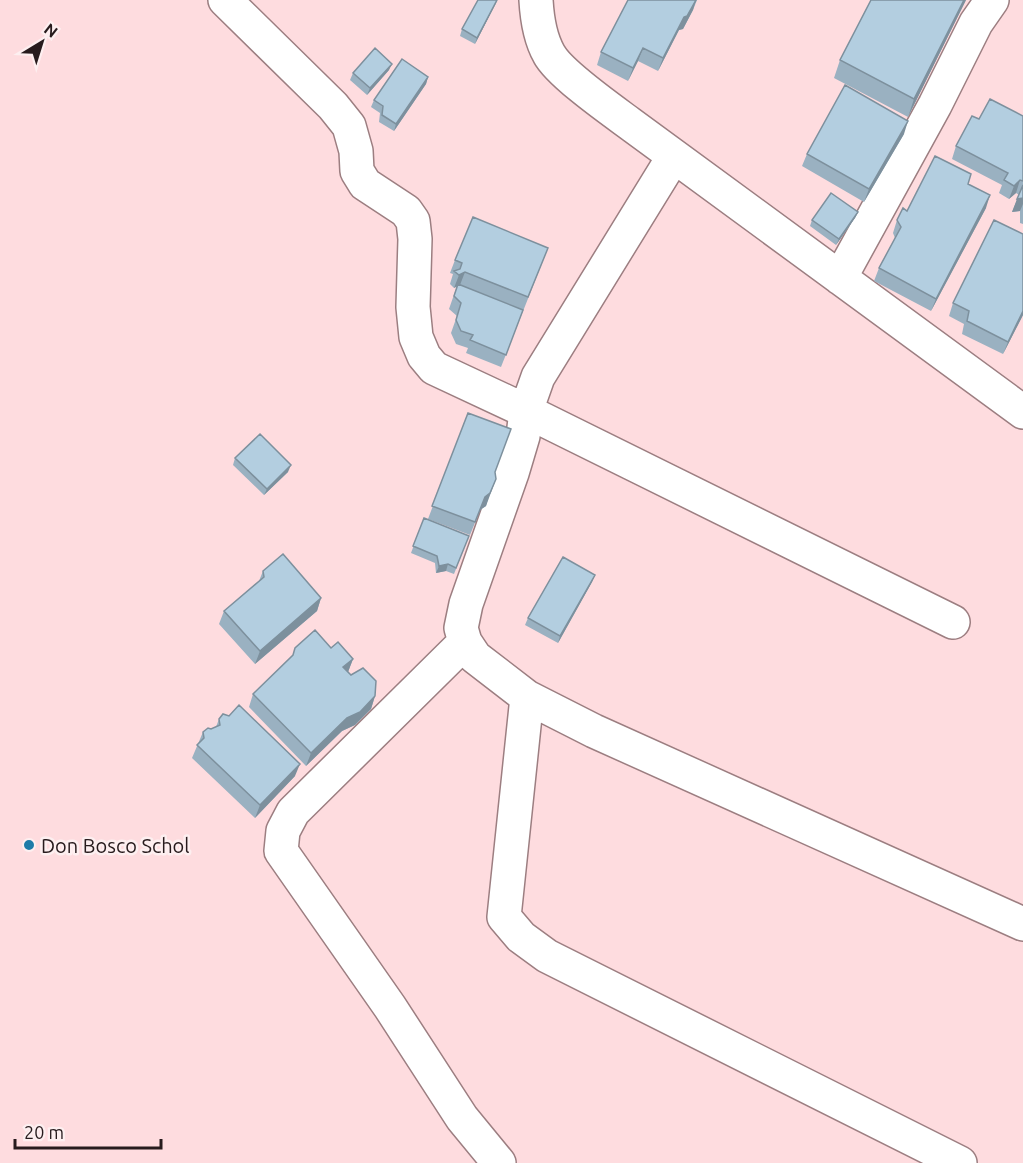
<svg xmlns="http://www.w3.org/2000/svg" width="1023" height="1163" viewBox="0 0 1023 1163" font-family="Ubuntu,sans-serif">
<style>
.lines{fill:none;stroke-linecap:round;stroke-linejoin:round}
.minor-casing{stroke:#9c7e81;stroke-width:36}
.minor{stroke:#fff;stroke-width:33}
.wall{fill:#9ab1c1}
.shaded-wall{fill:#7d909d}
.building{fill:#b3cee0;stroke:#7d909d;stroke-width:1.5}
.poi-dot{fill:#1e7ba8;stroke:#fdeff0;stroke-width:2}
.labels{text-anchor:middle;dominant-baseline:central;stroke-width:5;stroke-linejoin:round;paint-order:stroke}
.poi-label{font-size:20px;fill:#271b1d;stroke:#fdeff0;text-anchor:start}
</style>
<rect width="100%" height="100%" fill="#fedcdf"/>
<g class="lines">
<defs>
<path id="minor" d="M225,0L333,106L349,126L356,151L357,171L365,184L406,211L413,221L415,239L413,307L416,337L424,356L434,368L526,411L953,622
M536,0C537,18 540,38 549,54C559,73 610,109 629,123L1023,412
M674,156L538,377L526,411L523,436L512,473L466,604L461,628L465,642L475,657L527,697L594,731L1023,924
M840,278L935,105L976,23L992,0
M465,642L293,812L283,831L281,851L390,1007L462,1118L499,1163
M527,697L504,917L521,937L547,956L960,1163"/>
</defs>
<use href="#minor" class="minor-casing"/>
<use href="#minor" class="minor"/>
</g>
<path class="wall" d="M628,0H697L693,10L683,29L679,30L658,71L638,61L628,81L597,65L601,52Z
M871,0H966L908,117L834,78L840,60Z
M496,3L475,44L460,36L462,29Z
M389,70L367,95L350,80L353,73Z
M428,77L426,84L394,131L379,122L380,113L371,107L374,100Z
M1023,116V224L1020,223V211L1012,212L1019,195L1016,193L1009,199L999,193L1002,185L952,159L956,146L979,119Z
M904,134L864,202L802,166L807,154Z
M968,184L986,208L931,311L874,281L879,268L895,238L893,233L897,220L907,211Z
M858,212L855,218L836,245L810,226L812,220Z
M548,248L501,367L466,353L468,348L456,344L451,333L457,316L449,309L457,286L454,288L450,284L453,274L450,273L455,260Z
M953,303L1023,315L1003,354L962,334L964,324L949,316Z
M468,413L495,473L486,506L480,510L470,535L428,519Z
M235,458L288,472L264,495L233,465Z
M424,518L469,536L454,574L446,571L436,573L435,563L411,553Z
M263,571L321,598L317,611L255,664L219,624L224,611L259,581Z
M595,575L592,582L558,643L525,625L528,618Z
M331,648L353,659L348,672L375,696L371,709L355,725L342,731L306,766L249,707L253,694Z
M219,719L295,776L255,818L192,758L203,732L216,727Z"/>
<path class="shaded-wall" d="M497,0L496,3L475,44L477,38Z
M696,0L693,10L683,29L679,30L658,71L663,58L684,17Z
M964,0H966L908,117L914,99Z
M643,48L638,61L628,81L633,68Z
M392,64L389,70L367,95L370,88Z
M428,77L426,84L394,131L396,124Z
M908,121L904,134L864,202L869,189Z
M1020,180L1016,193L1009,199L1014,186Z
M990,195L986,208L931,311L936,299Z
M1023,198V204L1020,211L1012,212L1017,199Z
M858,212L855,218L836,245L839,239Z
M465,272L460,285L454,288L459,275Z
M1023,311V315L1003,354L1008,342Z
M291,465L288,472L264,495L267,489Z
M496,479L486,506L480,510L470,535L485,497Z
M448,564L446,571L436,573L439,566Z
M595,575L592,582L558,643L560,636Z
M321,598L317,611L255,664L260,651Z
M353,659L348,672L343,667Z
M375,696L371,709L355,725L342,731L306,766L311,753L347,718Z
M300,764L295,776L255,818L260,805Z"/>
<path class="building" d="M478,0H497L477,38L462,29Z
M628,0H696L687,16L684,17L663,58L643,48L633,68L601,52Z
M871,0H964L914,99L840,60Z
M375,48L392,64L370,88L353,73Z
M402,59L428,77L396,124L382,115L383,106L374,100Z
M845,85L908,121L869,189L807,154Z
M990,99L1023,116V181L1020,180L1014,186L1004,180L1008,173L956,146L972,116L979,119Z
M935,156L971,174L968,184L990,195L936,299L879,268L901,227L897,220L903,208L907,211Z
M1023,185V198L1017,199Z
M831,193L858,212L839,239L812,220Z
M473,217L548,248L528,297L465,272L459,275L454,271L460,269L462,263L455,260Z
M994,220L1023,234V311L1008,342L967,321L969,311L953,303Z
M458,284L523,310L506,355L470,340L473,335L461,331L456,320L461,303L454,296Z
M468,413L511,429L495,472L496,479L490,493L485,497L475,522L432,506Z
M260,434L291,465L267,489L235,458Z
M424,518L469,536L456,568L448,564L439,566L437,556L413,546Z
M283,554L321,598L260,651L224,611L264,577L263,571Z
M563,557L595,575L560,636L528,618Z
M315,630L331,648L338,642L353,659L343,667L351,675L363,668L376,681L375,696L360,712L347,718L311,753L253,694L293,655L295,648Z
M239,705L300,764L260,805L197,745L204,738L203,732L208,728L211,729L220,725L219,719L223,714L229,716Z"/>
<circle class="poi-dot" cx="29" cy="845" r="6"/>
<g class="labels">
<g class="poi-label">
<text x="41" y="845">Don Bosco Schol</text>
</g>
</g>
<g transform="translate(42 42) rotate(38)" stroke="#fdeff0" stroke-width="4.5" paint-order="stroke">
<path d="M0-4.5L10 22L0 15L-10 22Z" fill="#271b1d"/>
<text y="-9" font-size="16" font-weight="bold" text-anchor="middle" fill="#271b1d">N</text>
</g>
<path d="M15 1139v9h146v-9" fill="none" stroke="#271b1d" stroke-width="3"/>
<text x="24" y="1139" font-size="18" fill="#271b1d" stroke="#fdeff0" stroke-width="4.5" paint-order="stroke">20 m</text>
</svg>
